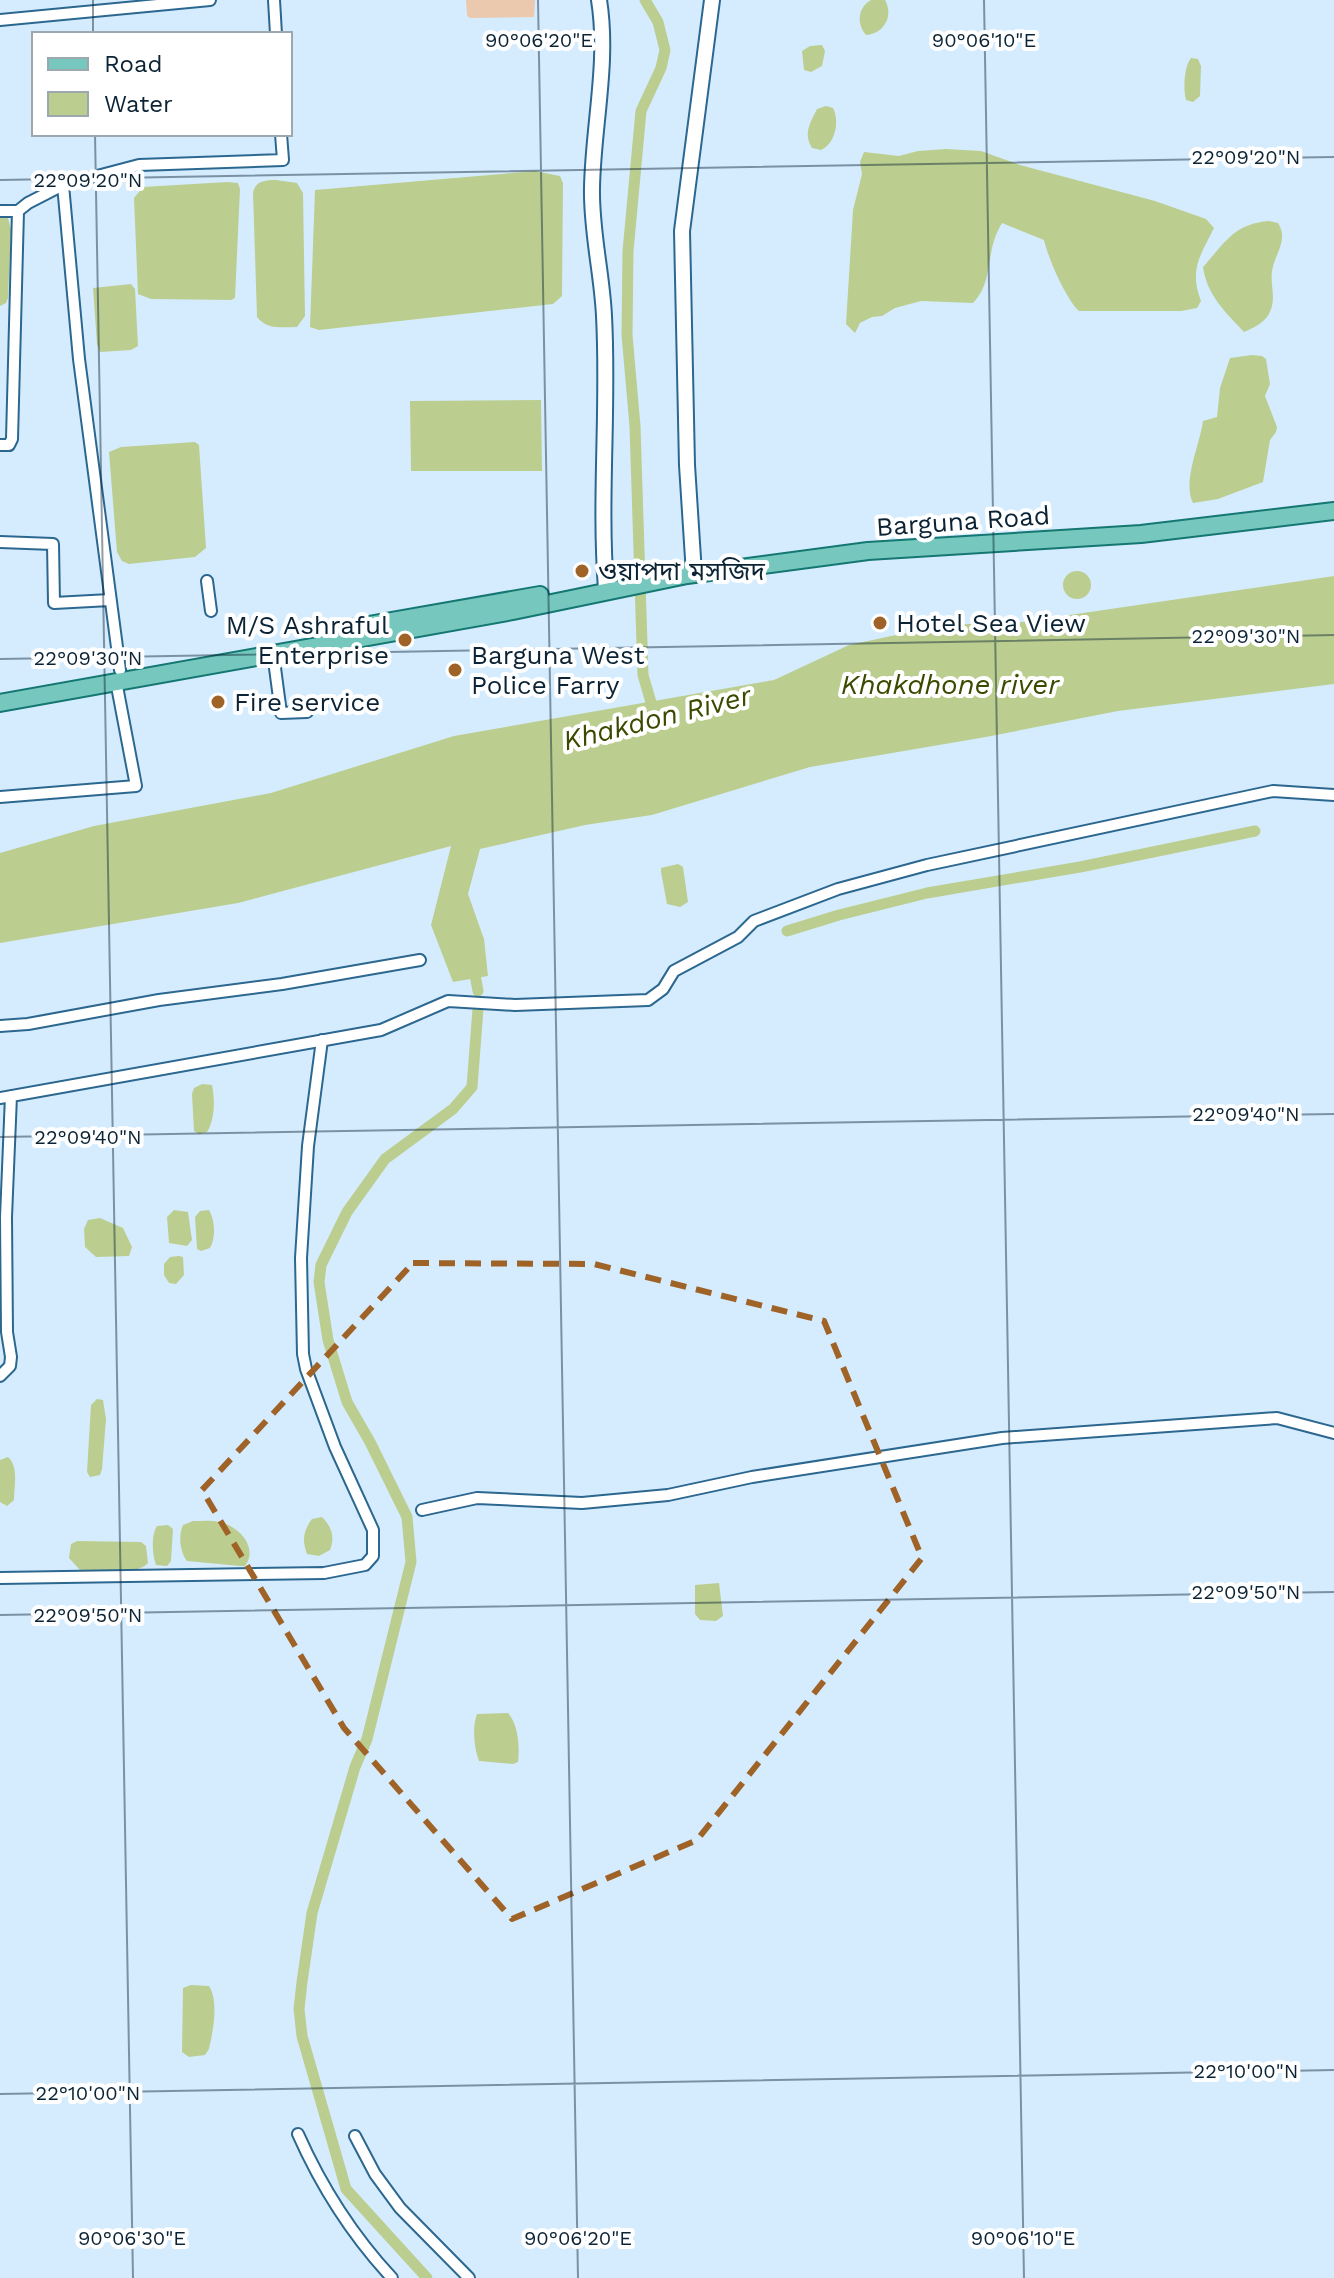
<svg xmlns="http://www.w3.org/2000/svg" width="1334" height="2278" viewBox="0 0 1334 2278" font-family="'Work Sans','Noto Sans Bengali',sans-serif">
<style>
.green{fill:#eac9ae}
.water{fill:#bbce8f}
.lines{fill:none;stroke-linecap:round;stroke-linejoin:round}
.canal{stroke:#bbce8f;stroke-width:11}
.street-casing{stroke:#2c678f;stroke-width:14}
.secondary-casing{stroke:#2c678f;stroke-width:18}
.primary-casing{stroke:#157772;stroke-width:20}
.street{stroke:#fff;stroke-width:10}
.secondary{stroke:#fff;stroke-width:14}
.primary{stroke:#76c8be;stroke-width:16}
.marked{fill:none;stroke:#a06327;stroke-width:6;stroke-dasharray:16 10;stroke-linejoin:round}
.ticks{fill:none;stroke:#0b2334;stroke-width:2;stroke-opacity:0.45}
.poi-dot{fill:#a06327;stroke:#fff;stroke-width:3}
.labels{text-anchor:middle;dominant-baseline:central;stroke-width:8;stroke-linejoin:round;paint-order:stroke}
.street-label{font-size:26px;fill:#0b2334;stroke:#fff}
.poi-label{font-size:26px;fill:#0b2334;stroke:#fff;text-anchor:start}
.water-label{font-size:28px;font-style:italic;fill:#3b4a00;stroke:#fff}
.ticks-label{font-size:20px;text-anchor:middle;fill:#0b2334;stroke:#fff;stroke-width:8;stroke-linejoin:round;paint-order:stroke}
</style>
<rect width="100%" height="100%" fill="#d5ecff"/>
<path class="green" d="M466,0H535L534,17L470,18L467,16Z"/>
<path class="water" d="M871,0H885C894,16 884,34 866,35C856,24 858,7 871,0Z
M822,45L825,51L822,66L811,72L804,70L802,51L810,46Z
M1191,58L1198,59L1201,66L1200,96L1193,102L1186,100C1183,89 1184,67 1191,58Z
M826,106L833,108C840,122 835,144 821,150L812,148C803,134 810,123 817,109Z
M946,149L981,151L1020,165L1155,201L1206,219L1214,228C1200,256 1189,270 1201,301L1197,308L1181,311H1079C1066,299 1048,258 1044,240L1002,223C984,252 995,280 973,303L921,301L895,308L882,316L872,317L860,323L855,333L846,324L853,210L862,174L860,162L864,152L899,156L918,151Z
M535,171L560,176L563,183L562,296L553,304L319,330L310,327L315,190Z
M276,180L297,183L303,193L305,316L297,327C282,327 267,330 257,317L253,193C255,181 265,180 276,180Z
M227,182L238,183L240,189L235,298L231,300L151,299L138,294L134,198L143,187Z
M0,214L8,218L11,230L8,298L6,303L0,306Z
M1269,221L1278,223C1289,240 1275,253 1272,271C1270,287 1277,298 1269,314C1264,323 1253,328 1244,332C1225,312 1207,295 1203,267C1225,243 1233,224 1269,221Z
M131,284L135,289L138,346L131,350L100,352L97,344L93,288Z
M1252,355L1262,356L1266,359L1270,384L1265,396L1277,427L1276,432L1270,440L1263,482L1218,499L1193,503C1182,482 1200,444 1203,421L1217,417L1220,388L1230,358Z
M541,400L542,471H411L410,401Z
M195,442L199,445L206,548L195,557L129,564L122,561L117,552L109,452L121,447Z
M1063 585a14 14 0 1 1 28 0a14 14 0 1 1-28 0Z
M1334,576V684L1118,711L986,737L810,767L652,815L585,825L480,849L468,894L484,939L488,976L453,982L431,925L451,846L238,903L0,943V853L94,826L271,793L454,736L774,680L849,645L943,625L1022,622Z
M678,864L683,867L688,902L680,907L667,904L661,872V868Z
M202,1084L212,1085C215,1099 215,1120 207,1132L199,1134L194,1131L192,1094L194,1088Z
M174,1210L188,1212L192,1240L187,1246L169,1243L167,1217Z
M209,1210C215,1220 216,1238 210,1248L201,1251L197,1249L195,1217L200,1211Z
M100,1218L123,1228L132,1247L129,1256L96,1257L85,1247L84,1229L88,1220Z
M179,1256L183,1257L184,1275L176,1284L169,1283L164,1275V1264L170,1257Z
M97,1399L103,1400L106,1419L102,1469L100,1475L90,1477L87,1472L91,1405Z
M8,1457C19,1467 14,1486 14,1500L7,1506L0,1502V1460Z
M322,1517C332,1527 335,1537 330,1550L319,1556L307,1554C302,1540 303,1531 312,1519Z
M193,1521C201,1521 211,1520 220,1522C238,1526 259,1547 245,1566H240L187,1561C180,1552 178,1536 183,1525Z
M168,1525L173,1529L171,1561L167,1566L156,1565C152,1554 151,1535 157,1526Z
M77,1541L141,1542L146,1546L148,1563C135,1577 99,1570 80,1570L69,1558L71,1544Z
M719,1583L723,1616L716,1621L700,1620L695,1614V1585Z
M508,1713C518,1724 520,1746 518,1762L513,1764L479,1761C474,1748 472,1727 477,1714Z
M191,1985L209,1986C219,2002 213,2031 209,2049L205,2055L189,2057L182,2052L183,1988Z"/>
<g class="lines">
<path class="canal" d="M645,0L658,22L665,50L661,68L641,111L628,251L627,335L635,426L643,675L655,716
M787,931L839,915L927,893L1080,867L1255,831
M473,964L478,991
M427,2278L346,2189L302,2036L299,2009L302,1982L312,1913L355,1767L367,1739L411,1562L407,1517L370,1442L347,1402L328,1340L319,1282L321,1265L347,1212L385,1159L453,1109L472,1087L478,1009"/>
<defs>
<path id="street" d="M274,0L276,34
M0,20L210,0
M63,185L79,359L120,670
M0,211H18
M0,445H9L12,439L18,211L28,203L63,185L139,165L283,160L281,134
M0,542L53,544L54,603L110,600
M207,581L211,611
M273,653L281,713L307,712
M0,797L136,786L116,681
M0,1026L28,1024L159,1000L282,984L420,960
M0,1098L381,1030L448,1001L515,1005L648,1000L663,989L674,971L738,937L754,921L838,889L927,865L1273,791L1334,795
M0,1376L10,1366L11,1357L7,1332L6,1217L11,1096
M422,1510L477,1498L582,1503L668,1495L752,1477L1002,1438L1277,1418L1334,1433
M0,1578L324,1573L365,1565L373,1556V1530L335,1447L306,1369L303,1354L301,1258L308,1146L322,1040
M298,2134C322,2188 352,2235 392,2278
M355,2136L375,2174L400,2208L469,2278"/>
<path id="secondary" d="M599,0C609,62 593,126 592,188C591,231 602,273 604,316C609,407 599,498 606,589
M694,574L687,465L682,231L712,0"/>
<path id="primary" d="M346,629L540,595
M0,703L513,611L687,575L868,551L1141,534L1334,511"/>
</defs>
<use href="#street" class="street-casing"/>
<use href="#secondary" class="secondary-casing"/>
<use href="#primary" class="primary-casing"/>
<use href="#street" class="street"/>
<use href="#secondary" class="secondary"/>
<use href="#primary" class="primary"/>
</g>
<path class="marked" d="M413,1263L594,1264L824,1321L922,1558L697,1840L512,1919L344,1728L202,1490Z"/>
<path class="ticks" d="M93,0V34M538,0L578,2278M984,0L1024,2278M95,134L133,2278M0,180L1334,157M0,659L1334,635M0,1137L1334,1114M0,1615L1334,1592M0,2094L1334,2070"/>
<g class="poi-dot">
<circle cx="582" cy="571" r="8"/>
<circle cx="880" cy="623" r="8"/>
<circle cx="405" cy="640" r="8"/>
<circle cx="455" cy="670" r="8"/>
<circle cx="218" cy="702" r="8"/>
</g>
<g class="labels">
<g class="street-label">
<text transform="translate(963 521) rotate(-4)">Barguna Road</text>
</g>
<g class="poi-label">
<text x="598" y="571">ওয়াপদা মসজিদ</text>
<text x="896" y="623">Hotel Sea View</text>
<text x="389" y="625" text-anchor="end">M/S Ashraful<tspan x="389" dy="30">Enterprise</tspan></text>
<text x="471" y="655">Barguna West<tspan x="471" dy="30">Police Farry</tspan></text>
<text x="234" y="702">Fire service</text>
</g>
<g class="water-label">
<text x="950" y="684">Khakdhone river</text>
<text transform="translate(657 718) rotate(-14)">Khakdon River</text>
</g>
</g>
<g class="ticks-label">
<text x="539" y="47">90°06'20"E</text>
<text x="984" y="47">90°06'10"E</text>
<text x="1246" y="164">22°09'20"N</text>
<text x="88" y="187">22°09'20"N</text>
<text x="1246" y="643">22°09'30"N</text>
<text x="88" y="665">22°09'30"N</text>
<text x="1246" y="1121">22°09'40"N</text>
<text x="88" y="1144">22°09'40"N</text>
<text x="1246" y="1599">22°09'50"N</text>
<text x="88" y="1622">22°09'50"N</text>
<text x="1246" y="2078">22°10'00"N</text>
<text x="88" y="2100">22°10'00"N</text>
<text x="132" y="2245">90°06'30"E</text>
<text x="578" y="2245">90°06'20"E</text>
<text x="1023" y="2245">90°06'10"E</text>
</g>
<rect x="32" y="32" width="260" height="104" fill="#ffffff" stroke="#9da7ae" stroke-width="2"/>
<rect x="48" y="58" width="40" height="12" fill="#76c8be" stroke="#9da7ae" stroke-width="2"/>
<text x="104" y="72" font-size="24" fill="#0b2334">Road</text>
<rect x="48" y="92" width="40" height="24" fill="#bbce8f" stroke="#9da7ae" stroke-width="2"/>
<text x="104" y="112" font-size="24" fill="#0b2334">Water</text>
</svg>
